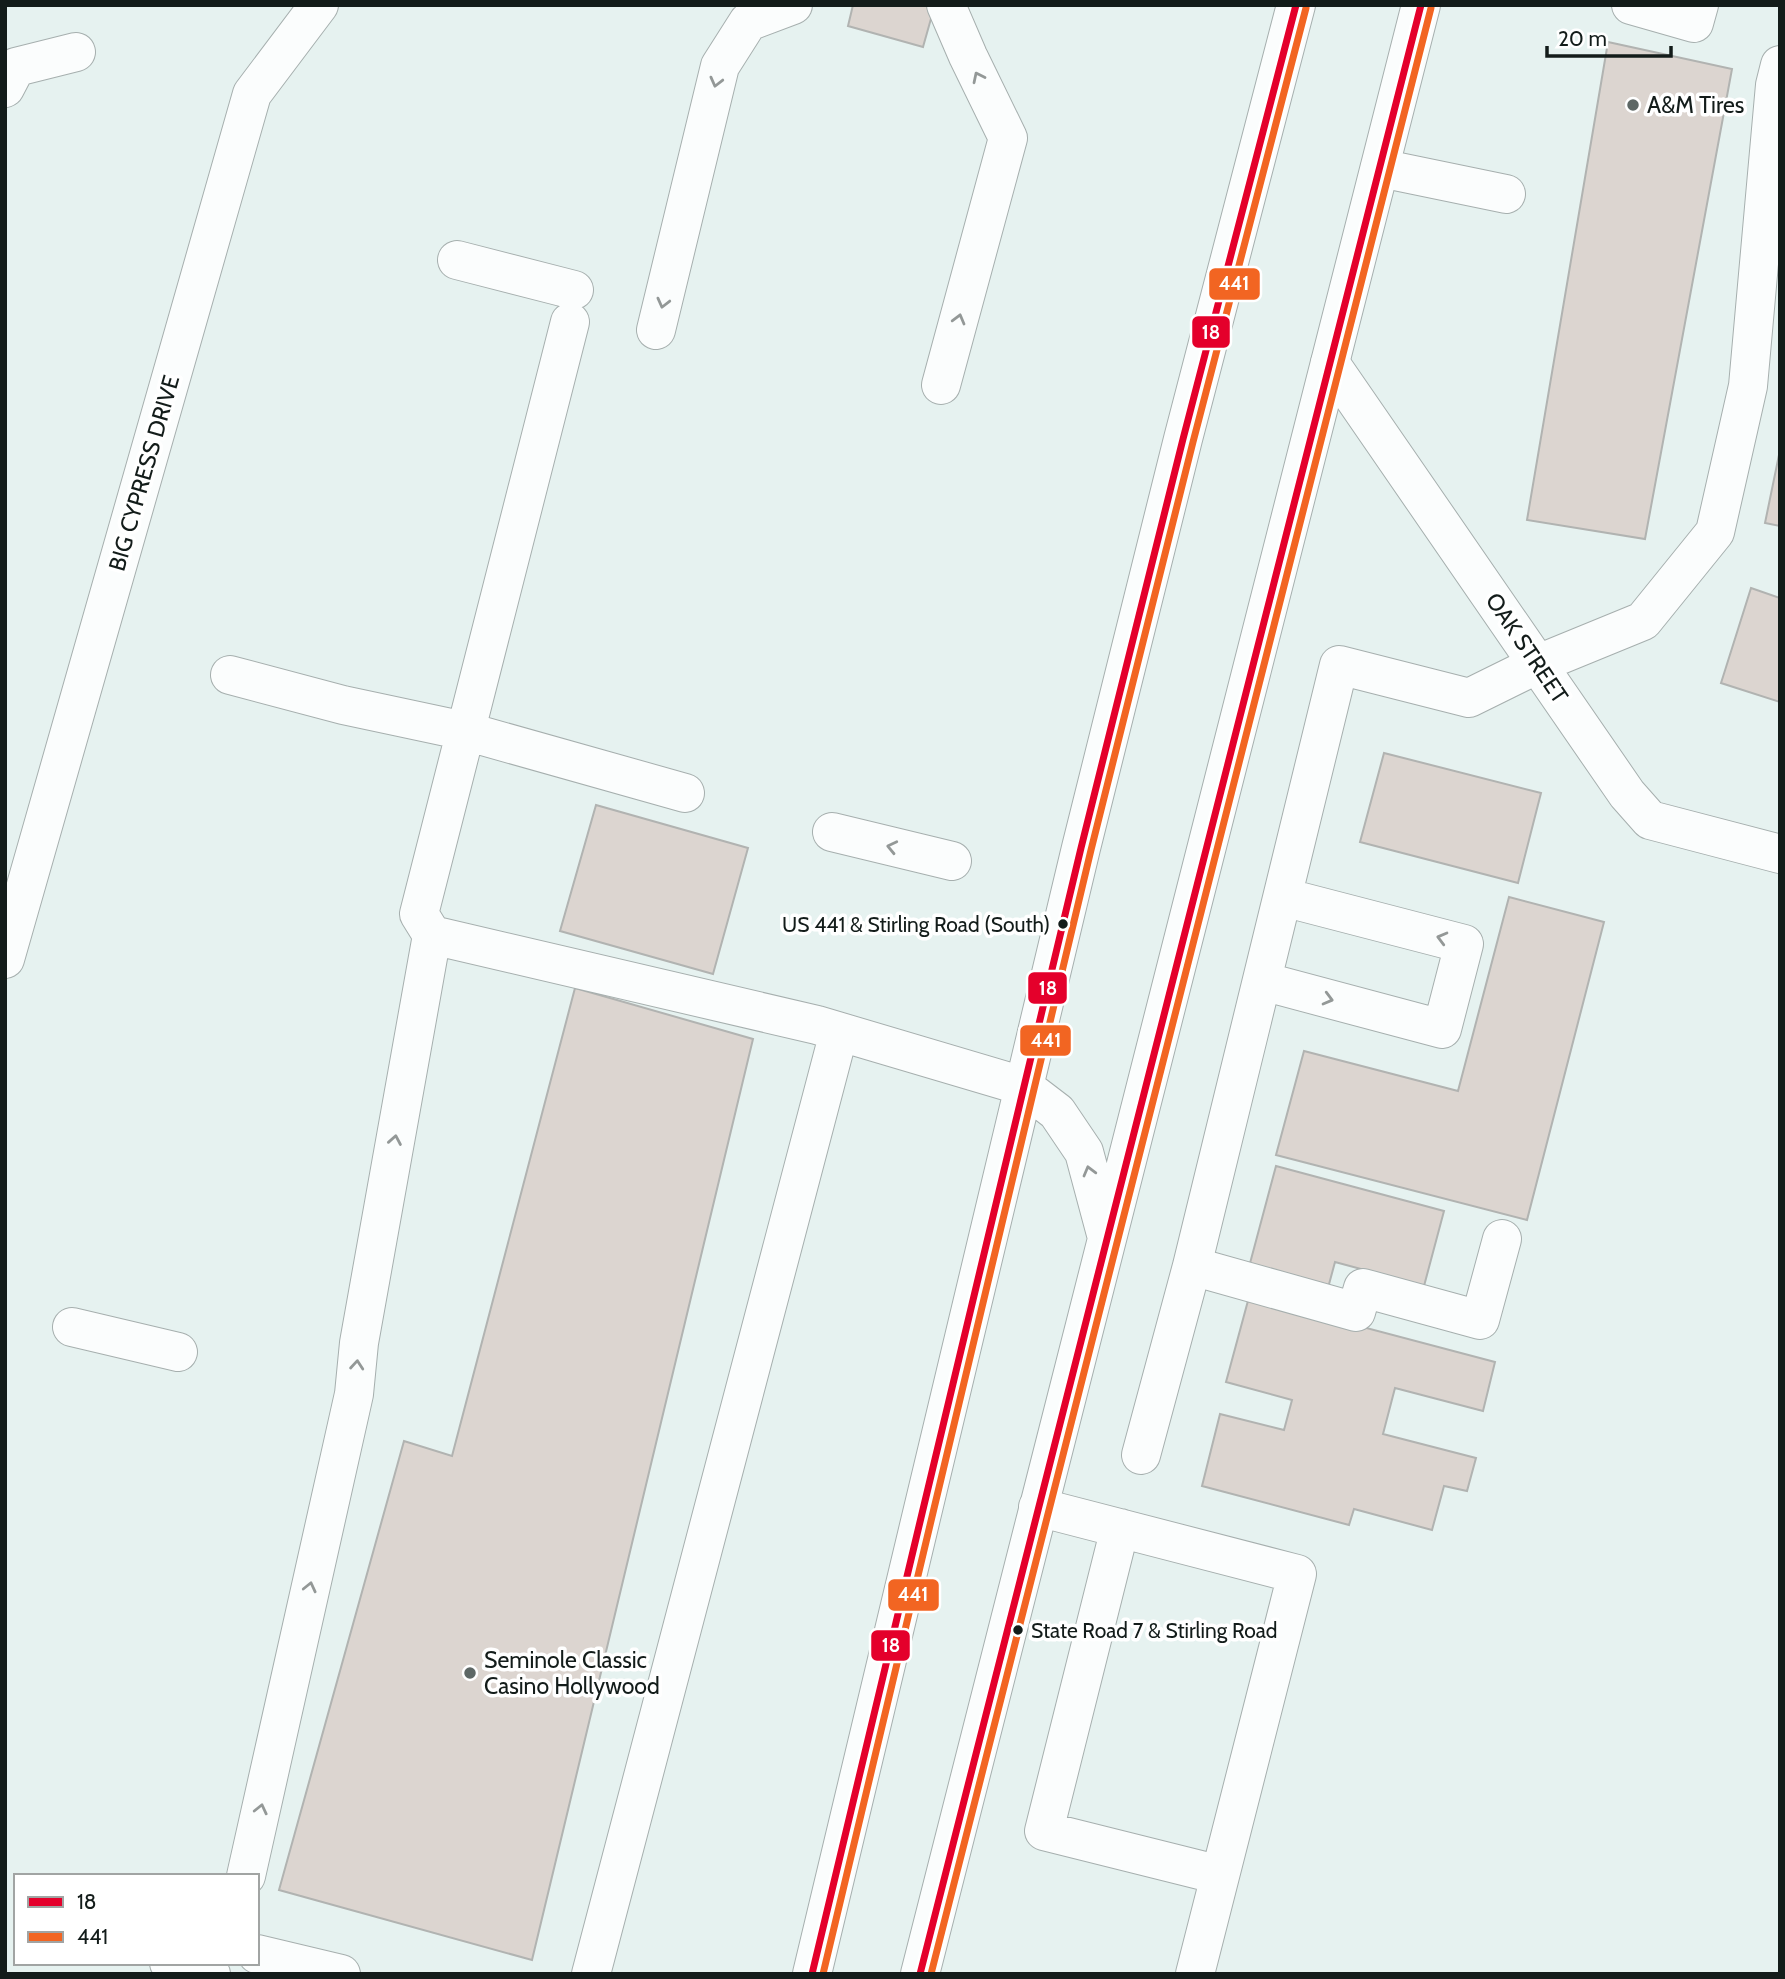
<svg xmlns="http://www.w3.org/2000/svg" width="1785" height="1979" viewBox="0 0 1785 1979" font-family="Cabin,sans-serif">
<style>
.building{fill:#dcd5d0;stroke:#b1b3b1;stroke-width:2}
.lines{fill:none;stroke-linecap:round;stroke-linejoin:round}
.minor-casing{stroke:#a6afae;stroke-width:40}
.major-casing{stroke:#a6afae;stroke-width:40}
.minor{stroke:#fbfdfd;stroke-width:38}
.major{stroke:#fbfdfd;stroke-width:38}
.bus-1-casing{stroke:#fff;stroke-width:12}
.bus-2-casing{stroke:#fff;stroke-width:12}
.bus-1{stroke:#e4002b;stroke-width:7}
.bus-2{stroke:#f26522;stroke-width:7}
.oneway{stroke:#939897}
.poi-dot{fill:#5d6765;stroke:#fff;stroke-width:2.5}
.bus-dot{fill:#131c1a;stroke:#fff;stroke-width:2.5}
.labels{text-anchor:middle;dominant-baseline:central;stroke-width:7;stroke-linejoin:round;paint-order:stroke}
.bus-label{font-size:21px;fill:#131c1a;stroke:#fff;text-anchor:end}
.poi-label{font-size:23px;fill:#131c1a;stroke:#fff;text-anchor:start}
.street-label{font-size:23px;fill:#131c1a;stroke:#fff}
.line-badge{stroke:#fff;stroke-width:2.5}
.badge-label{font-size:19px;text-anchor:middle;font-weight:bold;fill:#fff}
</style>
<rect width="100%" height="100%" fill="#e6f2f0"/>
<path class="building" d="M853,5H950L934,8L923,47L848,26Z
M1608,42L1732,69L1645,539L1527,520Z
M1780,450V526L1765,523Z
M1751,588L1780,598V702L1721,683Z
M1384,753L1541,793L1518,883L1360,842Z
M596,805L748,848L713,974L560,931Z
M1509,897L1604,922L1527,1220L1276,1155L1304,1051L1458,1091Z
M575,988L753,1039L532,1960L279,1890L404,1441L452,1456Z
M1276,1166L1444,1211L1424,1286L1335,1262L1328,1288L1249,1267Z
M1249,1297L1495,1362L1483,1411L1395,1388L1383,1434L1476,1458L1467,1491L1444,1486L1432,1530L1354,1509L1349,1525L1202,1486L1220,1414L1284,1430L1292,1400L1226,1382Z"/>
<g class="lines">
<defs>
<path id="minor" d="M1631,5L1694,23L1699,5
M5,88L16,67L76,52
M1380,168L1506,194
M457,260L574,290
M656,330L720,66L748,22L793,5
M1330,363L1627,794L1650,820L1780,854
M941,385L1008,138L968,56L946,5
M230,675L343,705L465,731L685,793
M832,832L952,861
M432,935L817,1025L1023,1086
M5,959L252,94L319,5
M1262,981L1442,1029L1464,944L1283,897
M1192,1266L1356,1312L1363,1288L1480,1320L1502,1239
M72,1327L178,1352
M1141,1455L1192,1266L1339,665L1469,698L1538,664L1643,621L1715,532L1748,386L1775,85L1780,65
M1038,1507L1297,1574L1195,1974
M1120,1528L1044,1831L1220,1875
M246,1876L354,1394L359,1343L432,935L419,914L570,322
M257,1954L341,1974
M169,1963L211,1974
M591,1974L839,1032"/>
<path id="major" d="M1023,1086L1057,1112L1084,1152L1106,1234
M812,1974L1081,848L1183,439L1296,5
M920,1974L1421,5"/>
</defs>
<use href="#minor" class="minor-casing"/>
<use href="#major" class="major-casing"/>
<use href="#minor" class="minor"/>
<use href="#major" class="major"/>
<defs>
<path id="bus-1" d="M812,1974L1081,848L1183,439L1296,5
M920,1974L1421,5"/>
<path id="bus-2" d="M823,1974L1091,850L1193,442L1306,8
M931,1974L1431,8"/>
</defs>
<use href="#bus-1" class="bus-1-casing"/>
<use href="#bus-2" class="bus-2-casing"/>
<use href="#bus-1" class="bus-1"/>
<use href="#bus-2" class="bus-2"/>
</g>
<defs><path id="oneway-chevron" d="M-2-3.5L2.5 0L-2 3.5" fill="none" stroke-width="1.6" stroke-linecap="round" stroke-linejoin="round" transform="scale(1.75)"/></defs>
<g class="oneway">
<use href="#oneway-chevron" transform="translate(978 77) rotate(-116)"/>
<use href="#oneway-chevron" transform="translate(716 82) rotate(104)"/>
<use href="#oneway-chevron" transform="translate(663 303) rotate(104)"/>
<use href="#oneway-chevron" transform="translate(959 319) rotate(-75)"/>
<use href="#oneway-chevron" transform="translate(892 847) rotate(-167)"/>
<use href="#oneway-chevron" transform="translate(1442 938) rotate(-165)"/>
<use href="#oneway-chevron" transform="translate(1328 999) rotate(15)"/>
<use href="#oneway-chevron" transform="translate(395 1140) rotate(-80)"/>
<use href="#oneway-chevron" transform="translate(1089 1171) rotate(-105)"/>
<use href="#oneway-chevron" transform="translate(357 1365) rotate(-85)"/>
<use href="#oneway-chevron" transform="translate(310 1587) rotate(-77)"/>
<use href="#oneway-chevron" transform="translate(261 1809) rotate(-77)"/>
</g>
<g class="poi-dot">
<circle cx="1633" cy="105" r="7"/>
<circle cx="470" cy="1673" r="7"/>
</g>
<g class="bus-dot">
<circle cx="1063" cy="924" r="6"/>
<circle cx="1018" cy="1630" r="6"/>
</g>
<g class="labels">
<g class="bus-label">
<text x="1050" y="924">US 441 &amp; Stirling Road (South)</text>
<text x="1031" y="1630" text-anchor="start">State Road 7 &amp; Stirling Road</text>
</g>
<g class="poi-label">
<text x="1647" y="105">A&amp;M Tires</text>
<text x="484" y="1660">Seminole Classic<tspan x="484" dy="26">Casino Hollywood</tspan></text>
</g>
<g class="street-label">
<text transform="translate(144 473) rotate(-74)">BIG CYPRESS DRIVE</text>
<text transform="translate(1527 648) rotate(56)">OAK STREET</text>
</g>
</g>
<g class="line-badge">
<rect x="1208" y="267" width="53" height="34" rx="7" fill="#f26522"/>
<rect x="1191" y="315" width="40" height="34" rx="7" fill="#e4002b"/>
<rect x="1027" y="971" width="41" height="34" rx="7" fill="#e4002b"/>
<rect x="1019" y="1024" width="53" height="33" rx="7" fill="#f26522"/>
<rect x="887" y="1578" width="53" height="34" rx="7" fill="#f26522"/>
<rect x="870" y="1629" width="41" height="33" rx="7" fill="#e4002b"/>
</g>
<g class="badge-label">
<text x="1234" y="290">441</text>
<text x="1211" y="339">18</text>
<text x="1048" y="995">18</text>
<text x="1046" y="1047">441</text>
<text x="913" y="1601">441</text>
<text x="891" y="1652">18</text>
</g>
<rect width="1785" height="1979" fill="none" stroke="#131c1a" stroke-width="14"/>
<rect x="14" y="1874" width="245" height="91" fill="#ffffff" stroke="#a1a4a3" stroke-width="2"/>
<rect x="28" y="1897" width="35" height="10" fill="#e4002b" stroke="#a1a4a3" stroke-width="2"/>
<text x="77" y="1909" font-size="21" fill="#131c1a">18</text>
<rect x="28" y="1932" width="35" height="10" fill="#f26522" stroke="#a1a4a3" stroke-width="2"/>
<text x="77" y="1944" font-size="21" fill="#131c1a">441</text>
<path d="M1547 46v10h124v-10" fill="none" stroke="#131c1a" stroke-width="3.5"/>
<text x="1558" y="46" font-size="21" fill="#131c1a" stroke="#ffffff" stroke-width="5" paint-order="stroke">20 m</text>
</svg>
